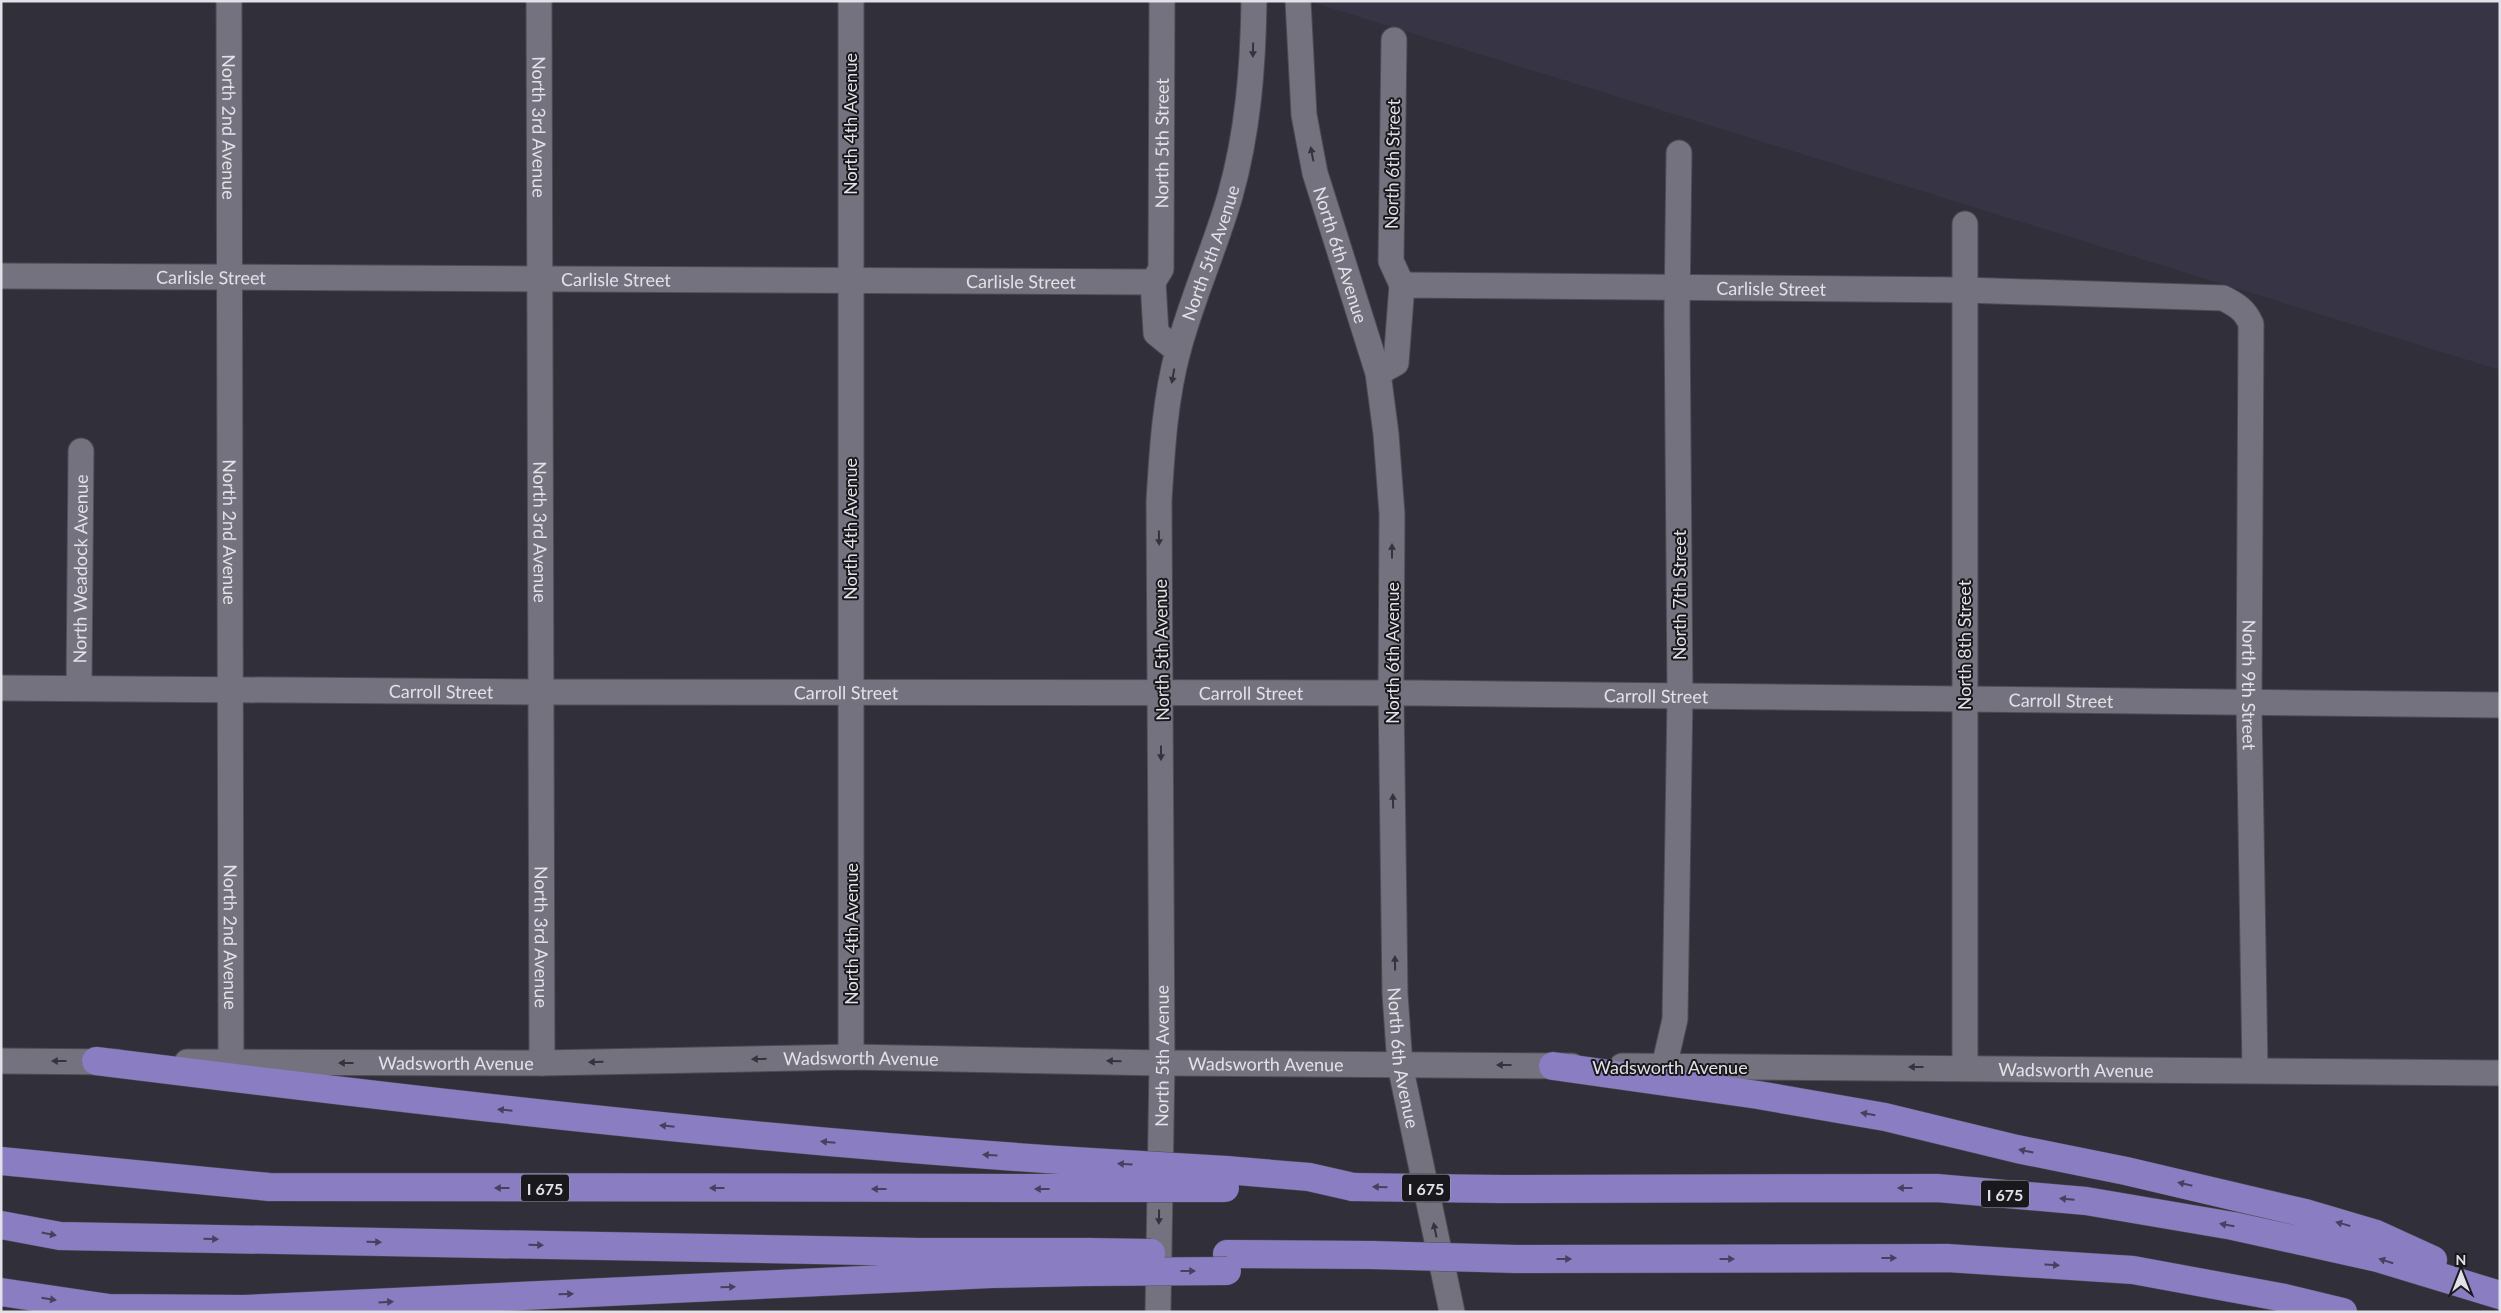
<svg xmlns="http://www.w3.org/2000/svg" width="2501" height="1313" viewBox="0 0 2501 1313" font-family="Lato,sans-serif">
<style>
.built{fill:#373445}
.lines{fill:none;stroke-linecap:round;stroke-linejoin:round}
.minor-casing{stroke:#4d4c54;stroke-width:27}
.highway-casing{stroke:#4d4c54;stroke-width:29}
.minor{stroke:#73727e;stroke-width:25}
.highway{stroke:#8a7dc2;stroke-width:28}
.highway-bridge-casing{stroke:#4d4c54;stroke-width:29;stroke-linecap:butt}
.highway-bridge{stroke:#8a7dc2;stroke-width:28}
.oneway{fill:#34343a}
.oneway2{fill:#46415f}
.labels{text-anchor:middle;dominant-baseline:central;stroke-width:4;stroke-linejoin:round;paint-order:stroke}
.shield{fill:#19191d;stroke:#a5a5aa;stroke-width:1}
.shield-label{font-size:16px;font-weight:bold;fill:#e1e1e7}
.street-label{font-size:18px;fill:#e1e1e7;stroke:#19191d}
</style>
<rect width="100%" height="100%" fill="#31303a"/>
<path class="built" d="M1311,1H2500V370L1318,4Z"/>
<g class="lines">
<defs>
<g id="minor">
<path id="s1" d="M229,1L231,1063"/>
<path id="s2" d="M539,1L542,1063"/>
<path d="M851,1V1057"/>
<path id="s3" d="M1298,1L1304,115L1315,173L1378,373L1386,434L1392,514L1391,693L1395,994L1400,1065L1452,1312"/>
<path d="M1394,40L1391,261L1402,285"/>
<path id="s4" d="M1,276L1153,282L1156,333L1178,351"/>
<path id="s5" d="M1153,282L1161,269L1162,1"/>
<path id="s6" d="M1378,373L1396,363L1402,285L1964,290L2223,298C2237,305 2245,310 2251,324L2249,704L2255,1070"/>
<path id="s7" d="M1,688L542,692L1417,693L2500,705"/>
<path id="s8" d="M79,688L81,451"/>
<path d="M1,1061L117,1062"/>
<path id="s9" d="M187,1062L542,1063L851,1057L1162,1063L1572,1066"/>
<path id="s10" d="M1622,1066L2500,1073"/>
<path d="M1664,1067L1675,1019L1680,696L1677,311L1679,153"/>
<path d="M1965,1067V224"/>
<path id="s11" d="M1158,1312L1162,1063L1159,501C1162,451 1165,399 1178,351C1192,298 1215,248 1230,196C1248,132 1253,68 1254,1"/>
</g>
<path id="highway" d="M96,1061C427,1102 758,1141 1091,1162
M1553,1066L1758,1095L1885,1117L2017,1149L2126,1171L2305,1213L2376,1234L2433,1260
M1,1161L269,1187L1090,1188
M1226,1170L1309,1177L1353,1187
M1499,1189L1937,1188L2086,1201L2233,1226L2378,1258L2500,1295
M1,1225L60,1236L919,1252H1088
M1227,1254L1372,1255
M1516,1259L1947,1258L2133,1270L2285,1298L2343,1312
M1,1292L109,1308L244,1309L991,1274L1086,1272"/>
</defs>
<use href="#minor" class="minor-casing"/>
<use href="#highway" class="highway-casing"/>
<use href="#minor" class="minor"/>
<use href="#highway" class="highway"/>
<defs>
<path id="highway-bridge" d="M1091,1162L1226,1170
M1353,1187L1499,1189
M1090,1188H1225
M1088,1252L1151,1253
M1372,1255L1516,1259
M1086,1272L1227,1271"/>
</defs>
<use href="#highway-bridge" class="highway-bridge-casing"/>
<use href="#highway-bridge" class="highway-bridge"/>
</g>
<defs><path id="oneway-solid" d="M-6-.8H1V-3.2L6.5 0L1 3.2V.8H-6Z" transform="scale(1.25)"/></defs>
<g class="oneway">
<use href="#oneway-solid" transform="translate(1253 50) rotate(91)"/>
<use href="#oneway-solid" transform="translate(1312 154) rotate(-101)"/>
<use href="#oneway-solid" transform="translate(1173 376) rotate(100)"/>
<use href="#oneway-solid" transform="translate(1159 538) rotate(89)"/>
<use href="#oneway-solid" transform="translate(1392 551) rotate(-90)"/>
<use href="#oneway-solid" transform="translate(1161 753) rotate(90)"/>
<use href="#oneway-solid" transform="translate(1393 801) rotate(-91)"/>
<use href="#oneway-solid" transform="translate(1395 963) rotate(-91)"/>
<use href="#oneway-solid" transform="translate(759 1059) rotate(179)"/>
<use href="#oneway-solid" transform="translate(59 1061) rotate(-180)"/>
<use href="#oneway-solid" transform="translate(1114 1061) rotate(-179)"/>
<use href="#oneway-solid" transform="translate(596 1062) rotate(179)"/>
<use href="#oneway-solid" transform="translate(346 1063) rotate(-180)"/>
<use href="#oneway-solid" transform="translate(1504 1065) rotate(-180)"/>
<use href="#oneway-solid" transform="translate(1916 1067) rotate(-180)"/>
<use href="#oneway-solid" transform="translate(1159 1217) rotate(91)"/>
<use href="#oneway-solid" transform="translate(1435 1230) rotate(-102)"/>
</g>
<g class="oneway2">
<use href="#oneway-solid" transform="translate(505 1110) rotate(-174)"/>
<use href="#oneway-solid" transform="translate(1868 1114) rotate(-170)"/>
<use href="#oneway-solid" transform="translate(667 1126) rotate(-174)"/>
<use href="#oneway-solid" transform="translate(828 1142) rotate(-175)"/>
<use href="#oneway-solid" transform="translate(2026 1151) rotate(-168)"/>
<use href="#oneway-solid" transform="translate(990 1155) rotate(-176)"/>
<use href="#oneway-solid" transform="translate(1125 1164) rotate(-177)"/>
<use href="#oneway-solid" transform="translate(2185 1184) rotate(-167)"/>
<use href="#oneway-solid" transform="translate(1380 1187) rotate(-179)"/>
<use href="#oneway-solid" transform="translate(502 1188) rotate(-180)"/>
<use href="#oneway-solid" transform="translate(717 1188) rotate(-180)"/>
<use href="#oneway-solid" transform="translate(1905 1188) rotate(180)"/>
<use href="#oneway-solid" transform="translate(879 1189) rotate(180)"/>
<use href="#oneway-solid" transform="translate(1042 1189) rotate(180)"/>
<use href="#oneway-solid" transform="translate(2067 1199) rotate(-175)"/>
<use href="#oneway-solid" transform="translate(2343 1224) rotate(-164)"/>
<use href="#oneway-solid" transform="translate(2227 1225) rotate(-170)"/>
<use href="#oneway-solid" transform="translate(49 1234) rotate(11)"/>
<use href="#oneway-solid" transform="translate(211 1239) rotate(1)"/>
<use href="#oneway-solid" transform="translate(374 1242) rotate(1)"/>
<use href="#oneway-solid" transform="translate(536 1245) rotate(1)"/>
<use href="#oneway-solid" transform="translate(1889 1258)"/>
<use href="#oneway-solid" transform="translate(1564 1259)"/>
<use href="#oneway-solid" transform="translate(1727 1259)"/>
<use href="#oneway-solid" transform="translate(2386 1261) rotate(-163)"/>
<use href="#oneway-solid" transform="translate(2052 1265) rotate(4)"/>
<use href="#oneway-solid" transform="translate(1188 1271)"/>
<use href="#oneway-solid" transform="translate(728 1287) rotate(-2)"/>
<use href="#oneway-solid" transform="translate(566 1294) rotate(-2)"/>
<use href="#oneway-solid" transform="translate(49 1299) rotate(9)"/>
<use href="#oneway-solid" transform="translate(386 1302) rotate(-3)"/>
</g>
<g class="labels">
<g class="shield">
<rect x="521" y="1174.5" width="48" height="27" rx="4"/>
<rect x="1402" y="1174.5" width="48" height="27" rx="4"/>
<rect x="1981" y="1180.5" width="48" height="27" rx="4"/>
</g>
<g class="shield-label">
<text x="545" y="1188">I 675</text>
<text x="1426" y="1188">I 675</text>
<text x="2005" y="1194">I 675</text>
</g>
<g class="street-label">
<text transform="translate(850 124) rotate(-90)">North 4th Avenue</text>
<text stroke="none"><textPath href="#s1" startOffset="126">North 2nd Avenue</textPath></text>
<text stroke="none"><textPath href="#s2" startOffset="126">North 3rd Avenue</textPath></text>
<text stroke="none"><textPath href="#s5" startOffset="141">North 5th Street</textPath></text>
<text transform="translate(1392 164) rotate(-89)">North 6th Street</text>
<text stroke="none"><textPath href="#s11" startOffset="1066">North 5th Avenue</textPath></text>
<text stroke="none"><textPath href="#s3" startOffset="259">North 6th Avenue</textPath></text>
<text stroke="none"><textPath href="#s4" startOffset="210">Carlisle Street</textPath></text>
<text stroke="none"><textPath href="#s4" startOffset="615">Carlisle Street</textPath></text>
<text stroke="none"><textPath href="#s4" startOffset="1020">Carlisle Street</textPath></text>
<text stroke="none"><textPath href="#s6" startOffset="468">Carlisle Street</textPath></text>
<text transform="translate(850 529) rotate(-90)">North 4th Avenue</text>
<text stroke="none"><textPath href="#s1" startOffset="531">North 2nd Avenue</textPath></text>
<text stroke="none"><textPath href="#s2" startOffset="531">North 3rd Avenue</textPath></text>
<text stroke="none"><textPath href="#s8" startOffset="119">North Weadock Avenue</textPath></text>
<text transform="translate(1679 595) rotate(-90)">North 7th Street</text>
<text transform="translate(1964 645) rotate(-90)">North 8th Street</text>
<text transform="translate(1161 650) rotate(-91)">North 5th Avenue</text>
<text transform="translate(1392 653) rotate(-90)">North 6th Avenue</text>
<text stroke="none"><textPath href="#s6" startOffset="1320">North 9th Street</textPath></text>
<text stroke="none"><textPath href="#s7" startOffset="440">Carroll Street</textPath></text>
<text stroke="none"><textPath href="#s7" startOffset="845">Carroll Street</textPath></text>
<text stroke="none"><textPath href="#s7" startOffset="1250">Carroll Street</textPath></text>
<text stroke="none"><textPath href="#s7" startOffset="1655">Carroll Street</textPath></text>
<text stroke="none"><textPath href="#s7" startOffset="2060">Carroll Street</textPath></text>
<text transform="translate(851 934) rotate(-90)">North 4th Avenue</text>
<text stroke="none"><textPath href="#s1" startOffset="936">North 2nd Avenue</textPath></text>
<text stroke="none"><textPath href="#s2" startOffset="936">North 3rd Avenue</textPath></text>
<text stroke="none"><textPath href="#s11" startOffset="256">North 5th Avenue</textPath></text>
<text stroke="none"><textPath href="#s3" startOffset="1069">North 6th Avenue</textPath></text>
<text stroke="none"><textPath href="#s9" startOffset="674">Wadsworth Avenue</textPath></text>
<text stroke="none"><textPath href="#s9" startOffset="269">Wadsworth Avenue</textPath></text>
<text stroke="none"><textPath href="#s9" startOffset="1079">Wadsworth Avenue</textPath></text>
<text x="1670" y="1067">Wadsworth Avenue</text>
<text stroke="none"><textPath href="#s10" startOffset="454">Wadsworth Avenue</textPath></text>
</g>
</g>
<rect width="2501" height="1313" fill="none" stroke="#e1e1e7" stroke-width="5"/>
<g transform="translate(2461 1273)" stroke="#19191d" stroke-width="4" paint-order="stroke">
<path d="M0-4L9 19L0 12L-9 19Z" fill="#e1e1e7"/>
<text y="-8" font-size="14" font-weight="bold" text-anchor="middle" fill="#e1e1e7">N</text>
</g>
</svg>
